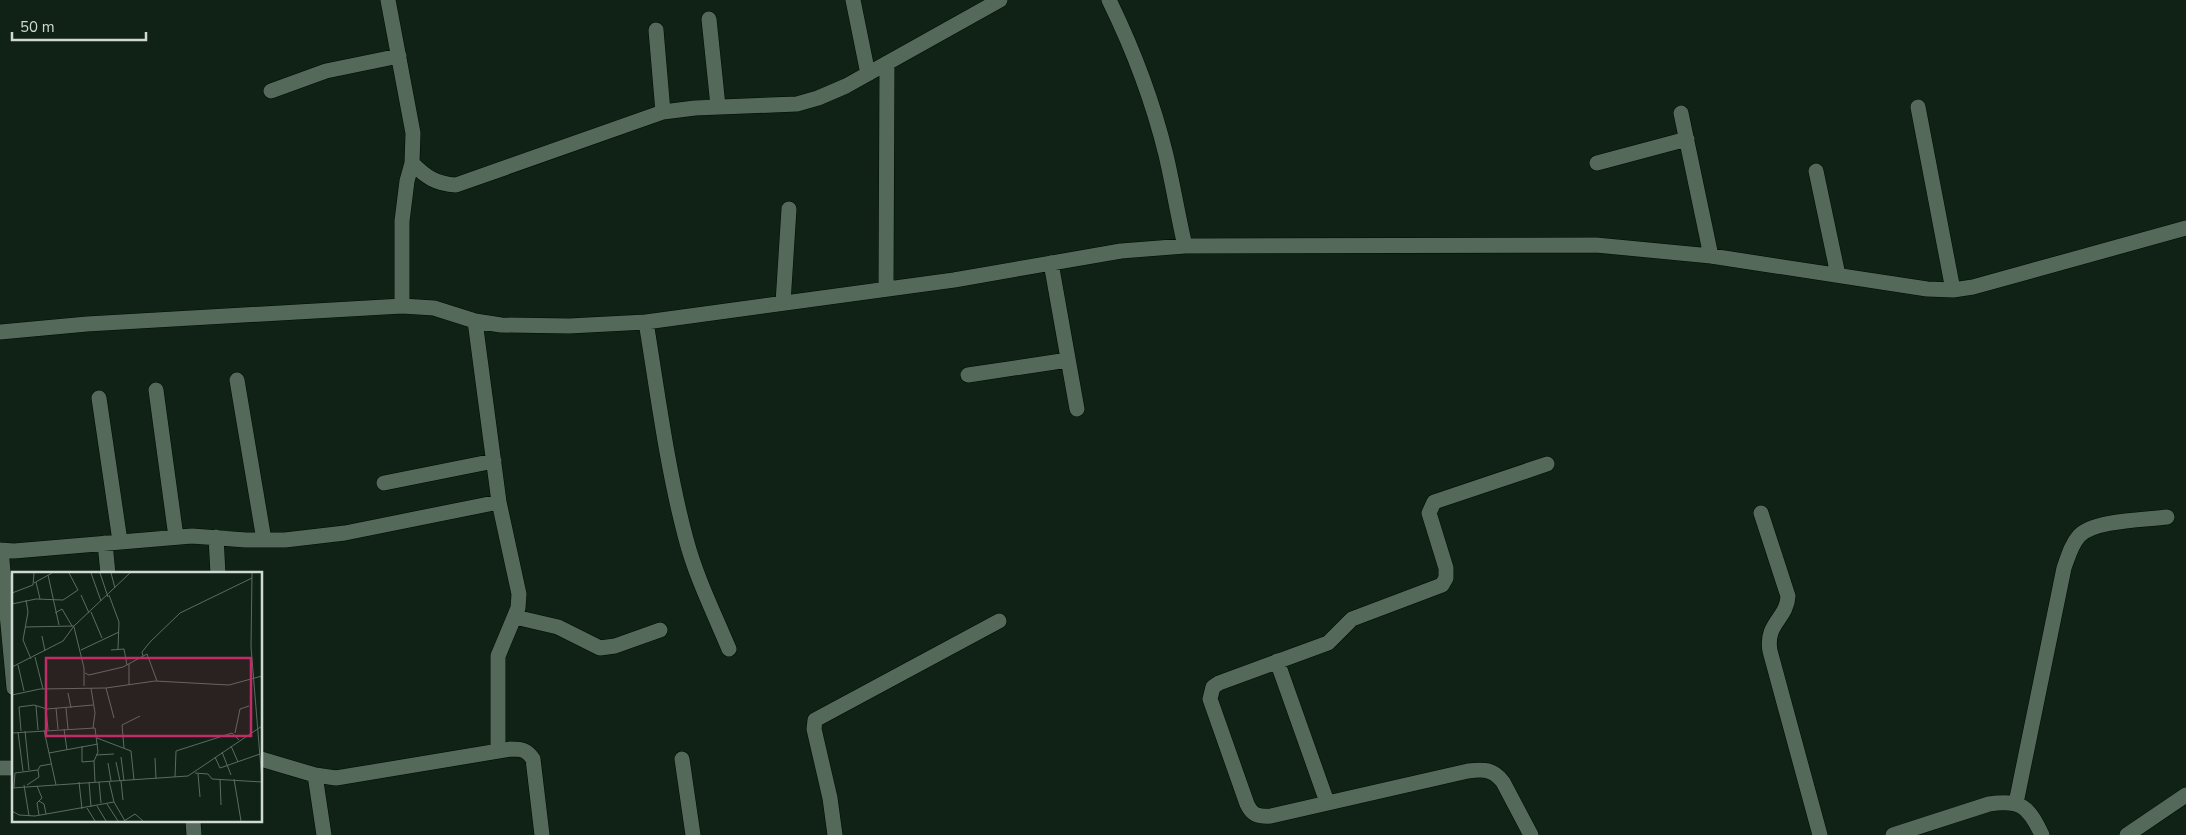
<svg xmlns="http://www.w3.org/2000/svg" width="2186" height="835" viewBox="0 0 2186 835" font-family="'Nunito Sans',sans-serif">
<style>
.lines{fill:none;stroke-linecap:round;stroke-linejoin:round}
.minor-casing{stroke:#000b03;stroke-width:16}
.minor{stroke:#55695b;stroke-width:15}
.inset-road{fill:none;stroke:#5c6b61;stroke-width:1}
.view{fill:#c32b67;fill-opacity:0.15;stroke:#c32b67;stroke-width:2.5}
.inset-edge{fill:none;stroke:#ced9d1;stroke-width:2.5}
</style>
<rect width="100%" height="100%" fill="#102216"/>
<g class="lines">
<defs>
<path id="minor" d="M388,0L413,133L412,163L407,181L402,221V306
M853,0L868,74
M1109,0C1133,49 1153,102 1166,155C1173,185 1178,216 1185,246
M709,19L718,106
M656,30L663,112
M271,91L326,71L399,56
M1918,107L1953,290
M1681,113L1711,256
M412,163C426,177 436,184 456,185L663,112L695,108L797,104L818,98L846,86L1000,0
M1597,163L1687,139
M1816,171L1838,275
M1051,263L1077,409
M886,289L887,63
M783,303L789,209
M475,321L499,502L519,594L518,608L498,656V751
M646,322C658,395 667,468 686,539C696,577 714,613 729,649
M0,332L87,324L402,306L434,308L475,321L501,325L569,326L646,322L954,280L1121,251L1185,246L1596,245L1711,256L1927,289L1953,290L1973,287L2186,228
M968,375L1068,360
M237,380L264,540
M156,390L176,537
M99,398L120,541
M384,483L494,461
M1761,513L1788,596C1787,619 1765,623 1770,651L1820,835
M216,537L218,574
M105,543L108,574
M0,550L14,551L192,536L246,540H285L345,533L499,502
M1,550L14,688
M515,617L558,627L600,648L615,646L660,630
M1277,661L1327,802
M261,759L315,775L336,778L511,749C522,749 527,750 533,759L542,835
M682,759L693,835
M0,768H14
M315,775L324,835
M2016,803L2064,568C2068,557 2071,545 2079,536C2094,520 2145,520 2167,517
M193,821L194,835
M835,835L830,798L814,729L815,720L999,621
M1531,835L1503,782C1493,769 1484,769 1468,771L1271,816C1258,817 1252,815 1247,804L1210,699L1213,687L1219,683L1328,643L1352,619L1442,585L1446,578V568L1429,513L1434,502L1547,464
M1893,835L1989,804C2021,799 2029,807 2042,835
M2127,835L2186,795"/>
</defs>
<use href="#minor" class="minor-casing"/>
<use href="#minor" class="minor"/>
</g>
<g transform="translate(12 572)">
<rect width="250" height="250" fill="#102216"/>
<path class="inset-road" d="M79,1L89,29M88,1L96,25M99,1L103,16M240,1L239,75L250,209M36,3L47,53M24,10L28,27M22,11L40,1M0,21L21,13L22,1M69,23L77,41M97,23L107,50L106,77M14,28L16,40L11,68L19,87M0,32L24,27L51,28L66,18L57,1M79,40L90,66M43,41L50,37L60,54M13,55L62,54M62,55L72,96V114M30,64L33,79M69,78L107,60M99,78L112,77L115,93M131,84L130,80L138,70L168,41L240,6M23,85L31,117M6,93L12,119M0,95L51,69L62,54L118,1M73,101L77,103L111,95L135,82L145,109M117,113V92M79,116L83,141L81,156M94,116L102,146M56,121L59,136M0,123L28,117L94,116L143,109L217,113L250,104M24,134L26,158M44,136L46,157M54,136L56,157M34,137L36,158M52,157L55,178M32,158L44,213M9,159L7,135L22,133L35,137L81,133M13,159L17,198M6,160L11,199M0,161L83,156L86,180L82,189L83,210M223,161L228,137L237,134M85,166L119,179L122,208M70,174V190L82,189M219,174L226,190M112,176L110,153L128,144M210,180L219,203M37,181L86,172M84,183L102,182M109,185L112,209M203,185L208,196L248,182M143,186L144,207M104,190L108,209M96,191L99,209M26,198L28,194L39,192M183,201L196,202L200,207L250,210M186,202L188,225M163,205L164,179L220,161L227,168M208,207L209,233M222,207L229,249M97,209L102,230L113,249M109,209L111,228M67,210L70,237M77,210L79,235M87,210L89,231M12,213L17,244M25,214L30,226L25,231L27,243M2,215L3,201L26,198L27,205L15,213M0,216L176,204L250,154M27,229L32,232L34,242M95,232L106,249M85,234L94,249M75,236L83,249M0,239L7,243L23,244L102,230M112,249L123,242L131,249"/>
<path class="view" d="M34,86H239V164H34Z"/>
<rect width="250" height="250" class="inset-edge"/>
</g>
<path d="M12 32v8h134v-8" fill="none" stroke="#ced9d1" stroke-width="2.5"/>
<text x="20" y="32" font-size="15" fill="#ced9d1" stroke="#102216" stroke-width="4" paint-order="stroke">50 m</text>
</svg>
